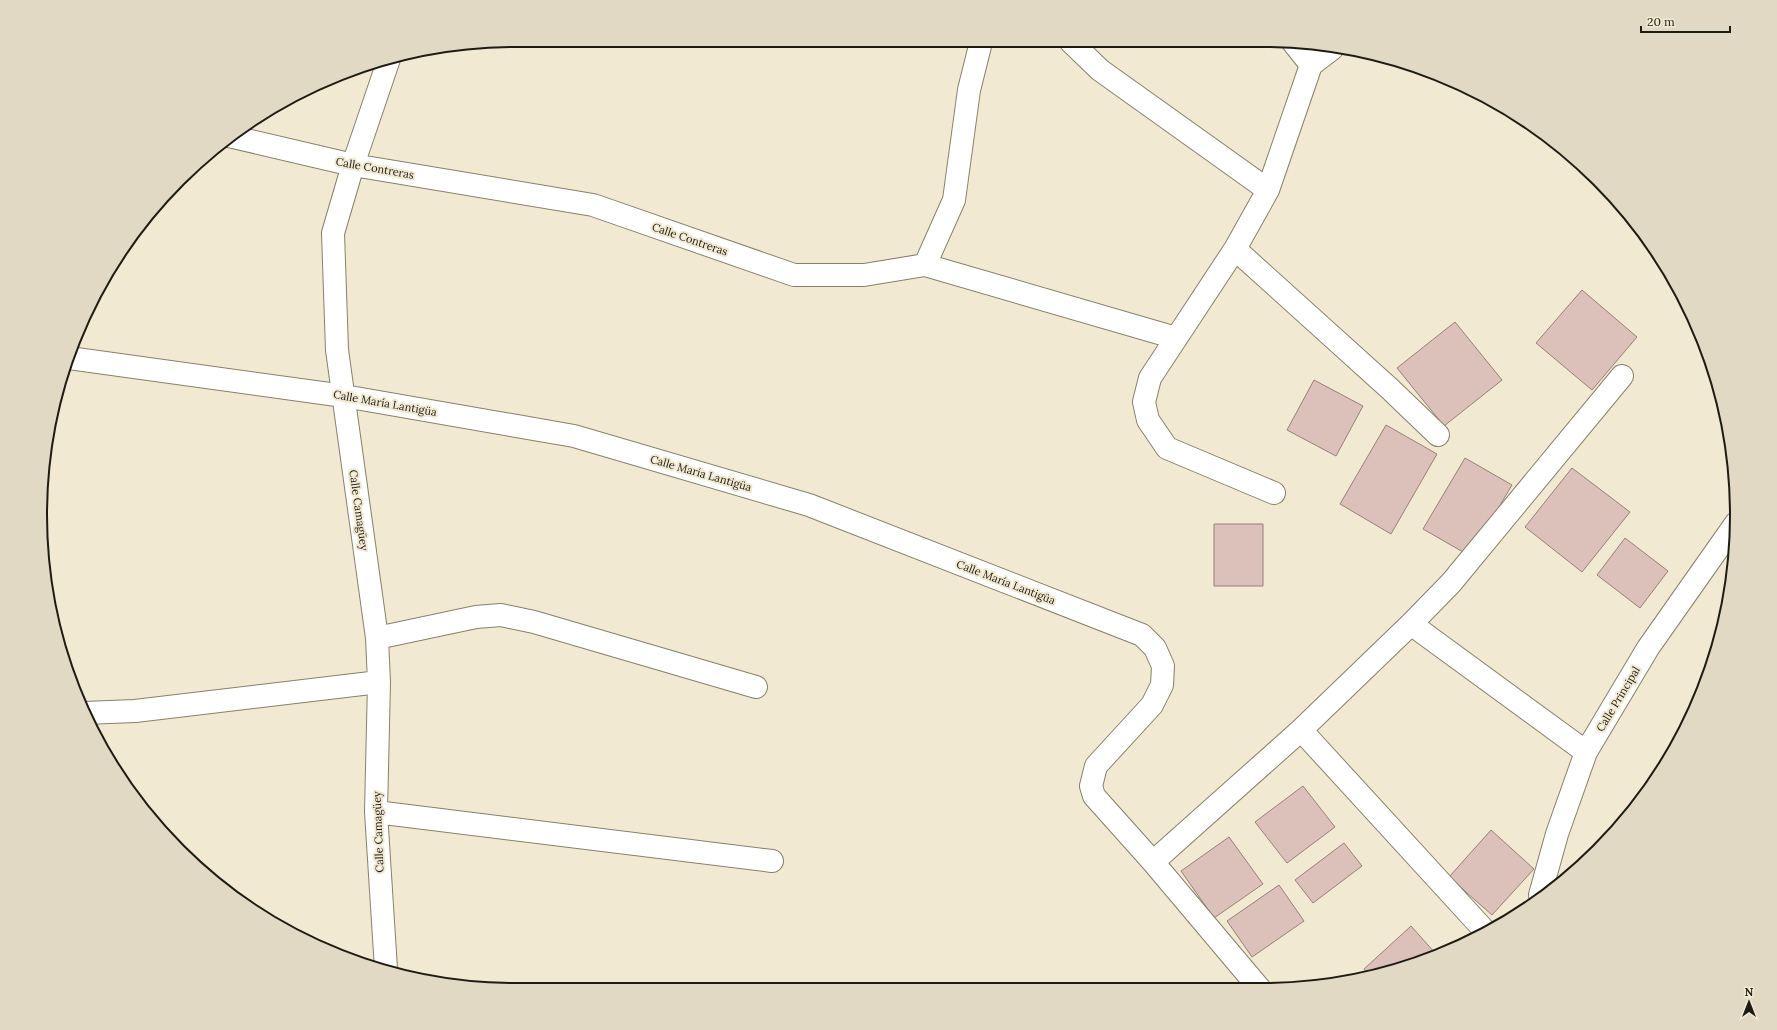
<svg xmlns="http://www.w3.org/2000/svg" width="1777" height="1030" viewBox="0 0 1777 1030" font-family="Lora,serif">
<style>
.building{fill:#dbc1b9;stroke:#987f79}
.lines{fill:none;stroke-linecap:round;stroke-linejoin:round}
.minor-casing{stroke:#87806b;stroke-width:24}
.minor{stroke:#fff;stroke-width:22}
.labels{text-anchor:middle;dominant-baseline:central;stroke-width:4;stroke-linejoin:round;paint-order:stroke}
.street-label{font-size:11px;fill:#1e1b13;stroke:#f2e9d2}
.rim{fill:none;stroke:#1e1b13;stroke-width:2}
</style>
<rect width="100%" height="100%" fill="#f2e9d2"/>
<path class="building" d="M1582,290L1637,337L1592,390L1536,343Z
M1455,322L1502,380L1444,426L1397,368Z
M1314,380L1363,406L1336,456L1287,430Z
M1386,425L1437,454L1391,534L1340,504Z
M1465,458L1512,485L1470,556L1423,529Z
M1572,468L1630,512L1582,572L1525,527Z
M1214,524H1263V586H1214Z
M1625,538L1668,571L1640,608L1597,575Z
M1303,786L1335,827L1287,863L1255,822Z
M1491,830L1534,869L1492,915L1449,877Z
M1229,837L1263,884L1214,918L1181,871Z
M1344,843L1362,866L1313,903L1295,880Z
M1279,885L1304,921L1252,957L1227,921Z
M1411,926L1436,954L1414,965L1368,974L1364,969Z"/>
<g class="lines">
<defs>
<path id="minor" d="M1292,41L1311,65
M1071,42L1100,70L1268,190
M229,136L353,165L593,205L794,275H864L925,265L954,200L969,90L981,42
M1235,249L1389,388L1438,435
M925,265L1176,338
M69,358L344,396L574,436L809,505L1142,635L1155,648L1163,666L1162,685L1152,705L1096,766L1091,786L1094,796L1153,862L1260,989
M1274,493L1167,448L1148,420L1144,402L1150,378L1235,249L1268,190L1311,65L1332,49
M1411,624L1586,752
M377,638L476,617L501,615L534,622L756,687
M84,713L135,711L379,682
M1301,730L1486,932
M376,812L772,861
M1153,862L1301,730L1411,624L1451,583L1622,376
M1540,895L1557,834L1586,752L1648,648L1736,523
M386,969L376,812L379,682L377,638L337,350L333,233L353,165L389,59"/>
</defs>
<use href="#minor" class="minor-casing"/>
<use href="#minor" class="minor"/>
</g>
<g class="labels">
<g class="street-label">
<text transform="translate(375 168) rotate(10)">Calle Contreras</text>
<text transform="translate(690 239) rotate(19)">Calle Contreras</text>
<text transform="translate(385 403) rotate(10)">Calle María Lantigüa</text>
<text transform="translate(701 473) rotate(16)">Calle María Lantigüa</text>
<text transform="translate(359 510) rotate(82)">Calle Camagüey</text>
<text transform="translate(1006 582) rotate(21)">Calle María Lantigüa</text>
<text transform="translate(1618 699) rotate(-59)">Calle Principal</text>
<text transform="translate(378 832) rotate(-92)">Calle Camagüey</text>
</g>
</g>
<path d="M0 0H1777V1030H0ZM515 47H1262A468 468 0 0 1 1730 515V515A468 468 0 0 1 1262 983H515A468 468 0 0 1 47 515V515A468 468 0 0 1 515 47Z" fill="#e1d9c3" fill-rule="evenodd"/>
<path class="rim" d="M515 47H1262A468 468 0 0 1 1730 515V515A468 468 0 0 1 1262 983H515A468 468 0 0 1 47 515V515A468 468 0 0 1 515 47Z"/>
<g transform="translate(1749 1002)" stroke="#f2e9d2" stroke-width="3" paint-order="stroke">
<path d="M0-3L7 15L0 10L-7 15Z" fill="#1e1b13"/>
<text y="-6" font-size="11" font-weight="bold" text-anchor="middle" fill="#1e1b13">N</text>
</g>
<path d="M1641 26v6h89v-6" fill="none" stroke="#1e1b13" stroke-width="2"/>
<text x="1647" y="26" font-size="12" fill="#1e1b13" stroke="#f2e9d2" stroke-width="3" paint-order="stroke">20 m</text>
</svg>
